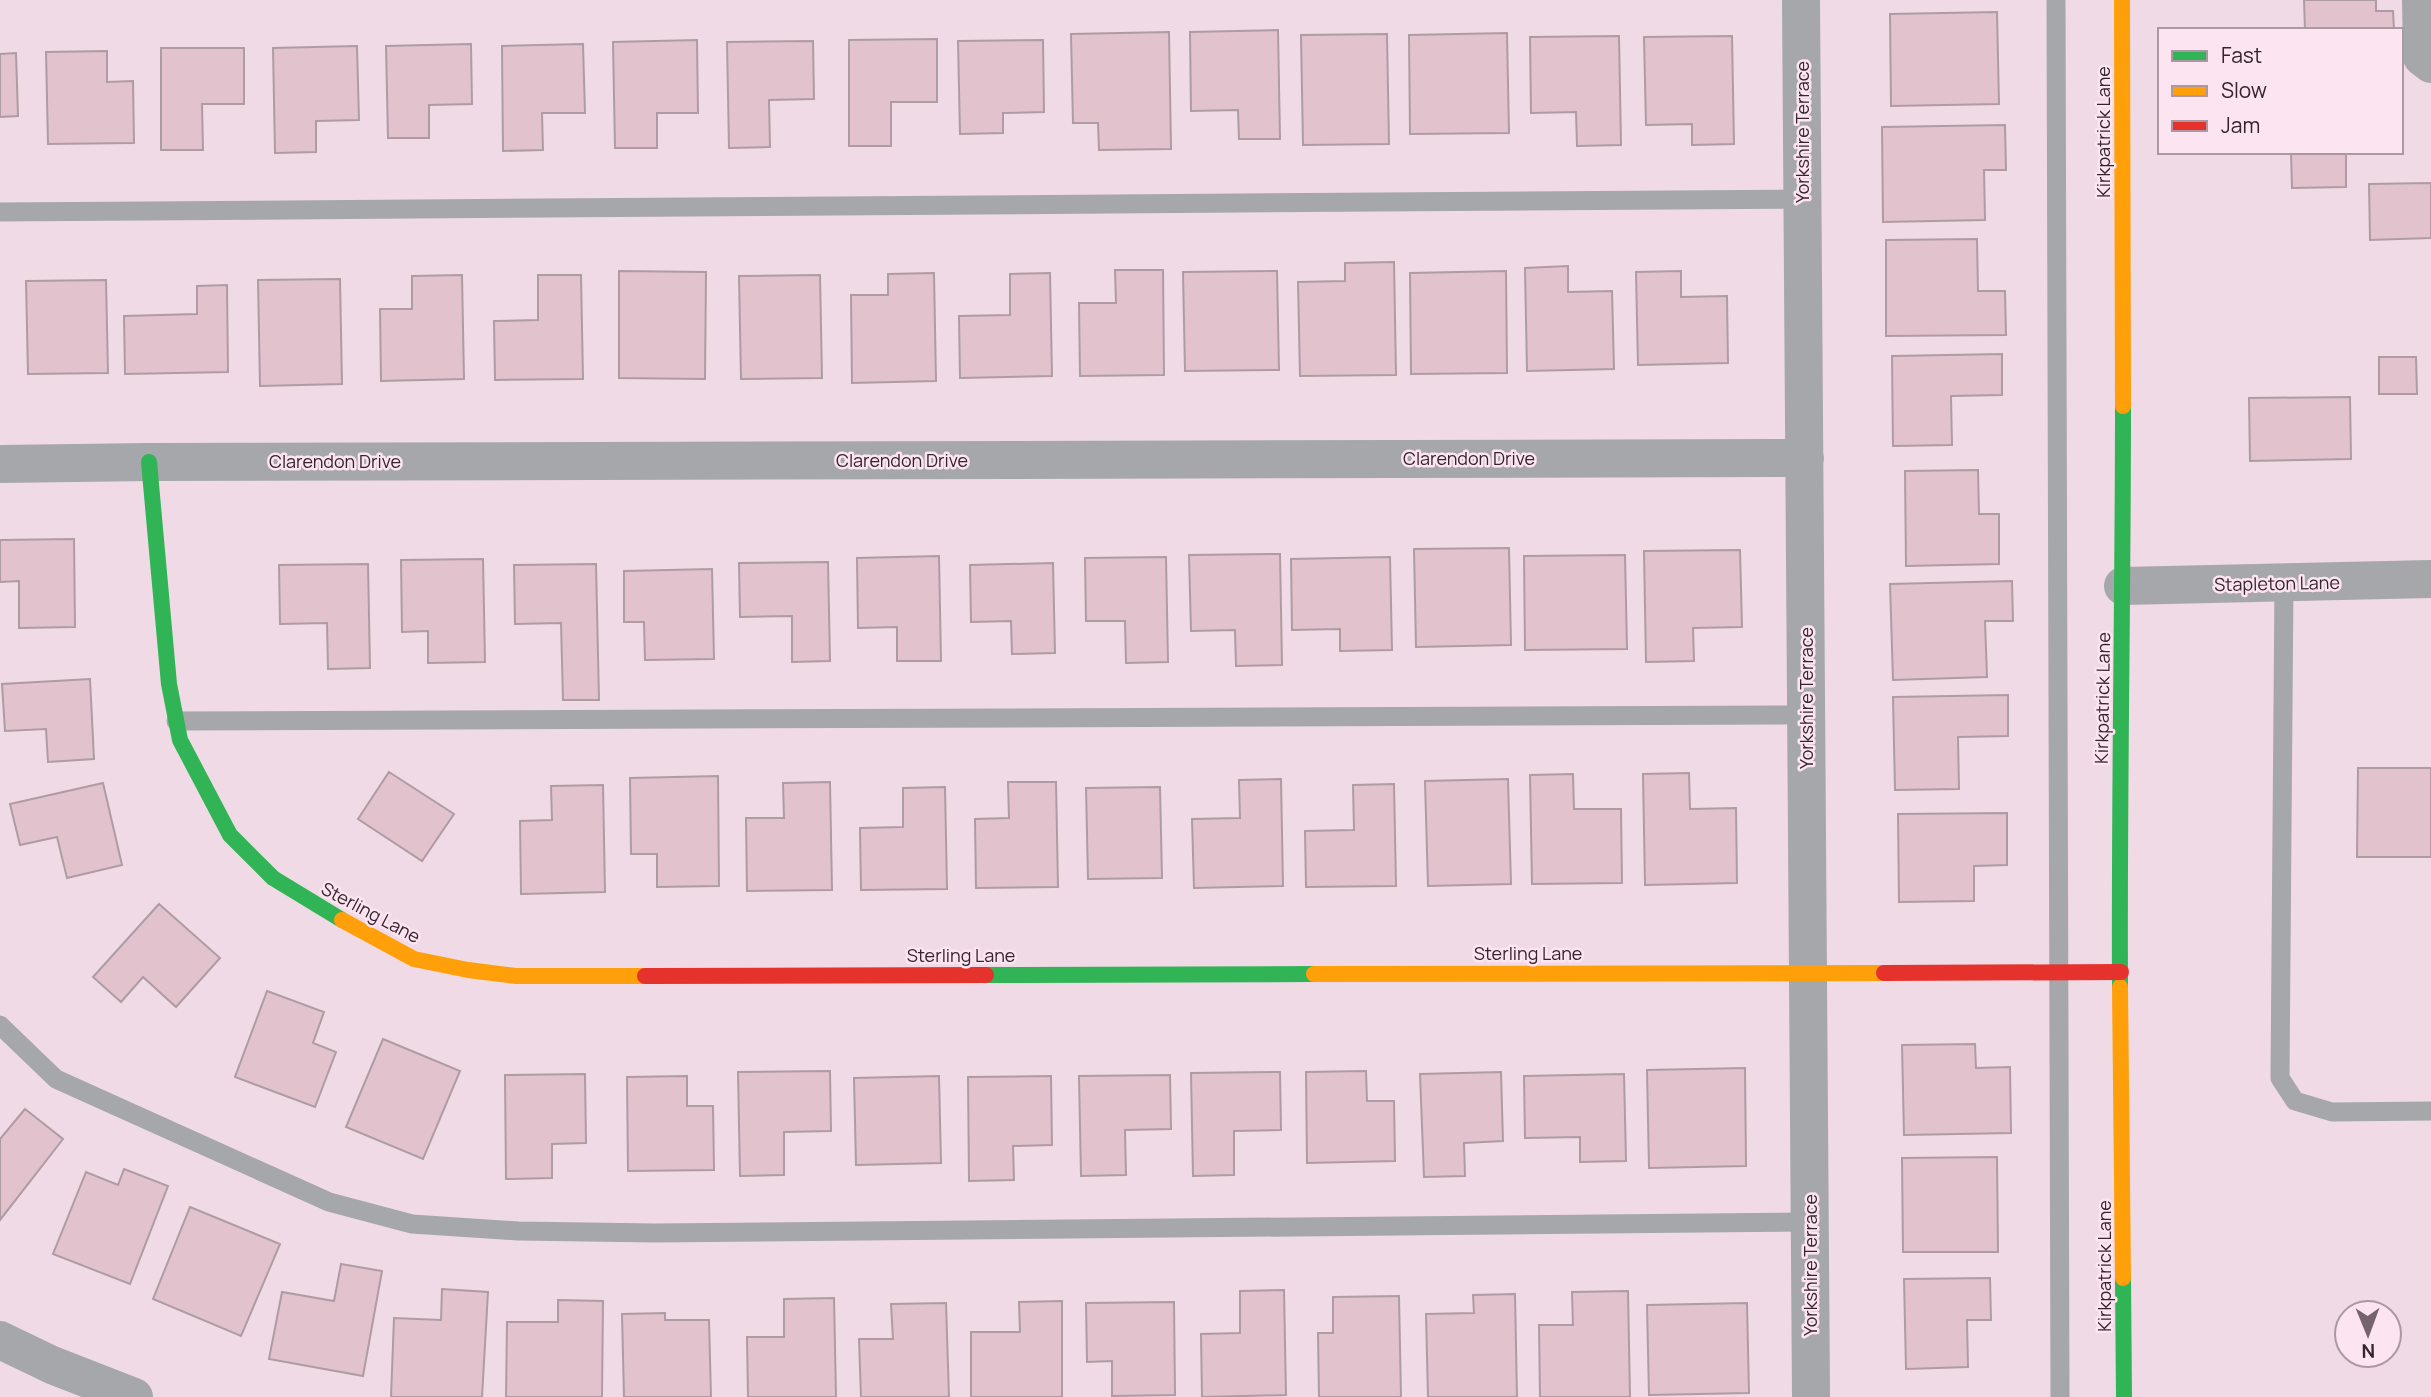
<svg xmlns="http://www.w3.org/2000/svg" width="2431" height="1397" viewBox="0 0 2431 1397" font-family="Manrope,sans-serif">
<style>
.building{fill:#e2c3cd;stroke:#ae9ca3;stroke-width:2}
.lines{fill:none;stroke-linecap:round;stroke-linejoin:round}
.lane{stroke:#a5a7ab;stroke-width:19}
.street{stroke:#a5a7ab;stroke-width:38}
.fast{stroke:#30b455;stroke-width:16}
.slow{stroke:#ff9f0a;stroke-width:16}
.jam{stroke:#e5322d;stroke-width:16}
.labels{text-anchor:middle;dominant-baseline:central;stroke-width:5;stroke-linejoin:round;paint-order:stroke}
.street-label{font-size:18px;fill:#34252d;stroke:#fce4f0}
</style>
<rect width="100%" height="100%" fill="#f0dae5"/>
<path class="building" d="M2304,0H2376V11H2393L2394,30H2305Z
M1997,12L1999,104L1891,106L1890,14Z
M1278,30L1280,139H1239L1238,110L1191,111L1190,32Z
M1169,32L1171,149L1099,150L1098,123H1073L1071,34Z
M1507,33L1509,133L1410,134L1409,35Z
M1387,34L1389,144L1303,145L1301,35Z
M1619,36L1621,145L1577,146L1576,112L1531,113L1530,37Z
M1732,36L1734,144L1692,145V124L1646,125L1644,37Z
M937,39V102H891V146H849V40Z
M697,40L698,113H657V148H615L613,42Z
M1043,40L1044,112L1003,113V133L960,134L958,41Z
M813,41L814,99L769,100L770,147L729,148L727,42Z
M471,44L472,104L429,105V138H388L386,46Z
M583,44L585,113H542L543,150L503,151L502,46Z
M357,46L359,120L316,121V152L275,153L273,48Z
M161,48H244V104H202L203,150H161Z
M107,51V82L133,81L134,143L48,144L46,52Z
M16,53L18,116L0,117V54Z
M2005,125L2006,170H1984L1985,220L1883,222L1882,127Z
M2291,152H2346V187L2292,188Z
M2431,183V238L2370,240L2369,184Z
M1977,239L1978,291H2005L2006,335L1886,336V240Z
M1394,262L1396,375L1300,376L1298,282L1345,281V263Z
M1568,266V292L1612,291L1614,369L1527,371L1525,268Z
M1115,270H1163L1164,375L1080,376L1079,303H1116Z
M619,271L706,272L705,379L619,378Z
M1277,271L1279,370L1185,371L1183,272Z
M1506,271L1507,373L1411,374L1410,273Z
M1681,271V297L1727,296L1728,363L1638,365L1636,272Z
M934,273L936,381L852,383L851,295H888V274Z
M1050,273L1052,376L960,378L959,316L1010,315V274Z
M462,275L464,379L381,381L380,309H412V276Z
M538,275H581L583,379L495,380L494,321L538,320Z
M820,275L822,378L741,379L739,276Z
M340,279L342,384L260,386L258,280Z
M106,280L108,373L28,374L26,281Z
M227,285L228,372L125,374L124,316L197,314V286Z
M2002,354V395L1951,396L1952,445L1893,446L1892,356Z
M2379,357H2416L2417,394H2379Z
M2350,397L2351,459L2250,461L2249,398Z
M1978,470L1979,514H1999V564L1906,566L1905,471Z
M74,539L75,627L19,628V581L0,582V540Z
M1509,548L1511,645L1416,647L1414,549Z
M1740,550L1742,627L1693,628L1694,661L1646,662L1644,551Z
M1280,554L1282,665L1236,666L1235,630L1191,631L1189,555Z
M1625,555L1627,649L1525,650L1524,556Z
M939,556L941,661H897V627L858,628L857,558Z
M1166,557L1168,662L1126,663L1125,621H1086L1085,558Z
M1390,557L1392,650L1340,651V629L1292,630L1291,559Z
M483,559L485,662L428,663V631L402,632L401,560Z
M828,562L830,661L792,662V616L740,617L739,563Z
M1053,563L1055,653L1012,654L1011,621L971,622L970,565Z
M368,564L370,668L328,669L327,623L280,624L279,565Z
M596,564L599,700H563L561,623L515,624L514,565Z
M712,569L714,659L645,660L644,622H624V571Z
M2012,581L2013,621H1985L1987,677L1893,680L1890,584Z
M90,679L94,759L48,762L46,729L5,731L2,684Z
M2008,695V736L1958,737L1959,789L1895,790L1893,697Z
M2358,768H2431V857H2357Z
M389,772L454,814L422,861L358,819Z
M1689,773L1690,809L1736,808L1737,883L1645,885L1643,774Z
M1573,774L1574,809H1621L1622,883L1532,884L1530,775Z
M718,776L719,886L657,887V854H631L630,778Z
M1281,779L1283,886L1194,888L1192,819L1240,818L1239,780Z
M1508,779L1511,884L1428,886L1425,781Z
M830,782L832,890L747,891L746,818H784L783,783Z
M1008,782H1056L1058,887L976,888L975,819L1009,818Z
M103,783L122,865L67,878L57,837L20,845L10,804Z
M1394,784L1396,886L1306,887L1305,831L1354,830L1353,785Z
M603,785L605,892L521,894L520,821L552,820L551,786Z
M945,787L947,889L861,890L860,828L903,827V788Z
M1160,787L1162,878L1088,879L1086,788Z
M2007,813V865L1974,866V901L1899,902L1898,814Z
M159,904L220,958L176,1007L143,977L121,1002L93,977Z
M267,991L324,1012L313,1043L336,1052L315,1107L235,1077Z
M383,1039L460,1071L423,1159L346,1127Z
M1975,1044L1976,1068L2010,1067L2011,1133L1904,1135L1902,1045Z
M1745,1068L1746,1166L1649,1168L1647,1070Z
M830,1071L831,1131L784,1132V1175L740,1176L738,1072Z
M1366,1071L1367,1101H1394L1395,1161L1307,1163L1306,1072Z
M1280,1072L1281,1130L1234,1131V1175L1193,1176L1191,1073Z
M1501,1072L1503,1141L1464,1143L1465,1176L1424,1177L1420,1074Z
M585,1074L586,1143L552,1144V1178L506,1179L505,1075Z
M1624,1074L1626,1161L1580,1162V1137L1525,1138L1524,1076Z
M1170,1075L1171,1129L1125,1130L1126,1175L1081,1176L1079,1076Z
M687,1076V1106H713L714,1170L628,1171L627,1077Z
M939,1076L941,1163L856,1165L854,1078Z
M1051,1076L1052,1145L1013,1146L1014,1180L969,1181L968,1077Z
M25,1109L63,1139L0,1220V1139Z
M1997,1157L1998,1252H1903L1902,1158Z
M124,1169L168,1186L130,1284L53,1254L86,1172L118,1185Z
M190,1207L280,1244L241,1336L153,1299Z
M341,1264L382,1271L363,1376L269,1359L282,1292L334,1301Z
M1990,1278L1991,1320H1967L1968,1367L1906,1369L1904,1279Z
M442,1289L488,1292L482,1397H391L394,1318L441,1320Z
M1284,1290L1286,1395L1202,1397L1201,1334L1240,1333V1291Z
M1628,1291L1630,1397H1540L1539,1325H1573L1572,1292Z
M1515,1294L1517,1397H1428L1426,1314L1474,1313L1473,1295Z
M1399,1296L1401,1397H1319L1318,1333H1333V1297Z
M834,1298L836,1397H748L747,1337H784V1299Z
M558,1300L603,1301L602,1397H506L507,1322H558Z
M1062,1301V1397H971V1332H1020L1019,1302Z
M1174,1302L1175,1395L1112,1396V1361L1087,1362L1086,1303Z
M946,1303L949,1397H861L859,1339H893L891,1304Z
M1747,1303L1749,1393L1649,1395L1647,1305Z
M665,1313V1320H709L711,1397H624L622,1314Z"/>
<g class="lines">
<path class="lane" d="M2056,0L2060,1397
M0,212L1803,199
M2284,583L2280,1078L2295,1101L2332,1112L2431,1111
M176,721L1806,715
M0,1025L56,1079L329,1202L412,1224L518,1231L655,1233L1810,1222"/>
<path class="street" d="M1801,0L1811,1397
M2421,0L2422,57L2431,64
M0,464L149,462L1805,458
M2123,586L2431,579
M0,1340L52,1365L134,1397"/>
<path class="fast" d="M149,462L169,684L180,740L230,835L273,878L342,920
M986,975L1314,974
M2120,987C2119,793 2123,599 2123,406
M2123,1278L2124,1397"/>
<path class="slow" d="M2122,0L2123,406
M342,920L414,959L468,970L516,976H645
M1314,974L1884,973
M2120,987L2123,1278"/>
<path class="jam" d="M1884,973L2121,972
M645,976L986,975"/>
</g>
<g class="labels">
<g class="street-label">
<text transform="translate(1802 132) rotate(-90)">Yorkshire Terrace</text>
<text transform="translate(2103 132) rotate(-90)">Kirkpatrick Lane</text>
<text x="1469" y="458">Clarendon Drive</text>
<text x="902" y="460">Clarendon Drive</text>
<text x="335" y="461">Clarendon Drive</text>
<text transform="translate(2277 583) rotate(-1)">Stapleton Lane</text>
<text transform="translate(1806 698) rotate(-90)">Yorkshire Terrace</text>
<text transform="translate(2102 698) rotate(-89)">Kirkpatrick Lane</text>
<text transform="translate(371 912) rotate(28)">Sterling Lane</text>
<text x="1528" y="953">Sterling Lane</text>
<text x="961" y="955">Sterling Lane</text>
<text transform="translate(1810 1265) rotate(-90)">Yorkshire Terrace</text>
<text transform="translate(2104 1266) rotate(-90)">Kirkpatrick Lane</text>
</g>
</g>
<rect x="2158" y="28" width="245" height="126" fill="#fce4f0" stroke="#ac98a2" stroke-width="2"/>
<rect x="2172" y="51" width="35" height="10" fill="#30b455" stroke="#ac98a2" stroke-width="2"/>
<text x="2221" y="63" font-size="21" fill="#34252d">Fast</text>
<rect x="2172" y="86" width="35" height="10" fill="#ff9f0a" stroke="#ac98a2" stroke-width="2"/>
<text x="2221" y="98" font-size="21" fill="#34252d">Slow</text>
<rect x="2172" y="121" width="35" height="10" fill="#e5322d" stroke="#ac98a2" stroke-width="2"/>
<text x="2221" y="133" font-size="21" fill="#34252d">Jam</text>
<g transform="translate(2368 1334) rotate(179)"><circle r="33" fill="#fce4f0" stroke="#ac98a2" stroke-width="2"/>
<path d="M0-5L12 26L0 18L-12 26Z" fill="#76646d"/>
<text y="-10" font-size="19" font-weight="bold" text-anchor="middle" fill="#34252d">N</text>
</g>
</svg>
